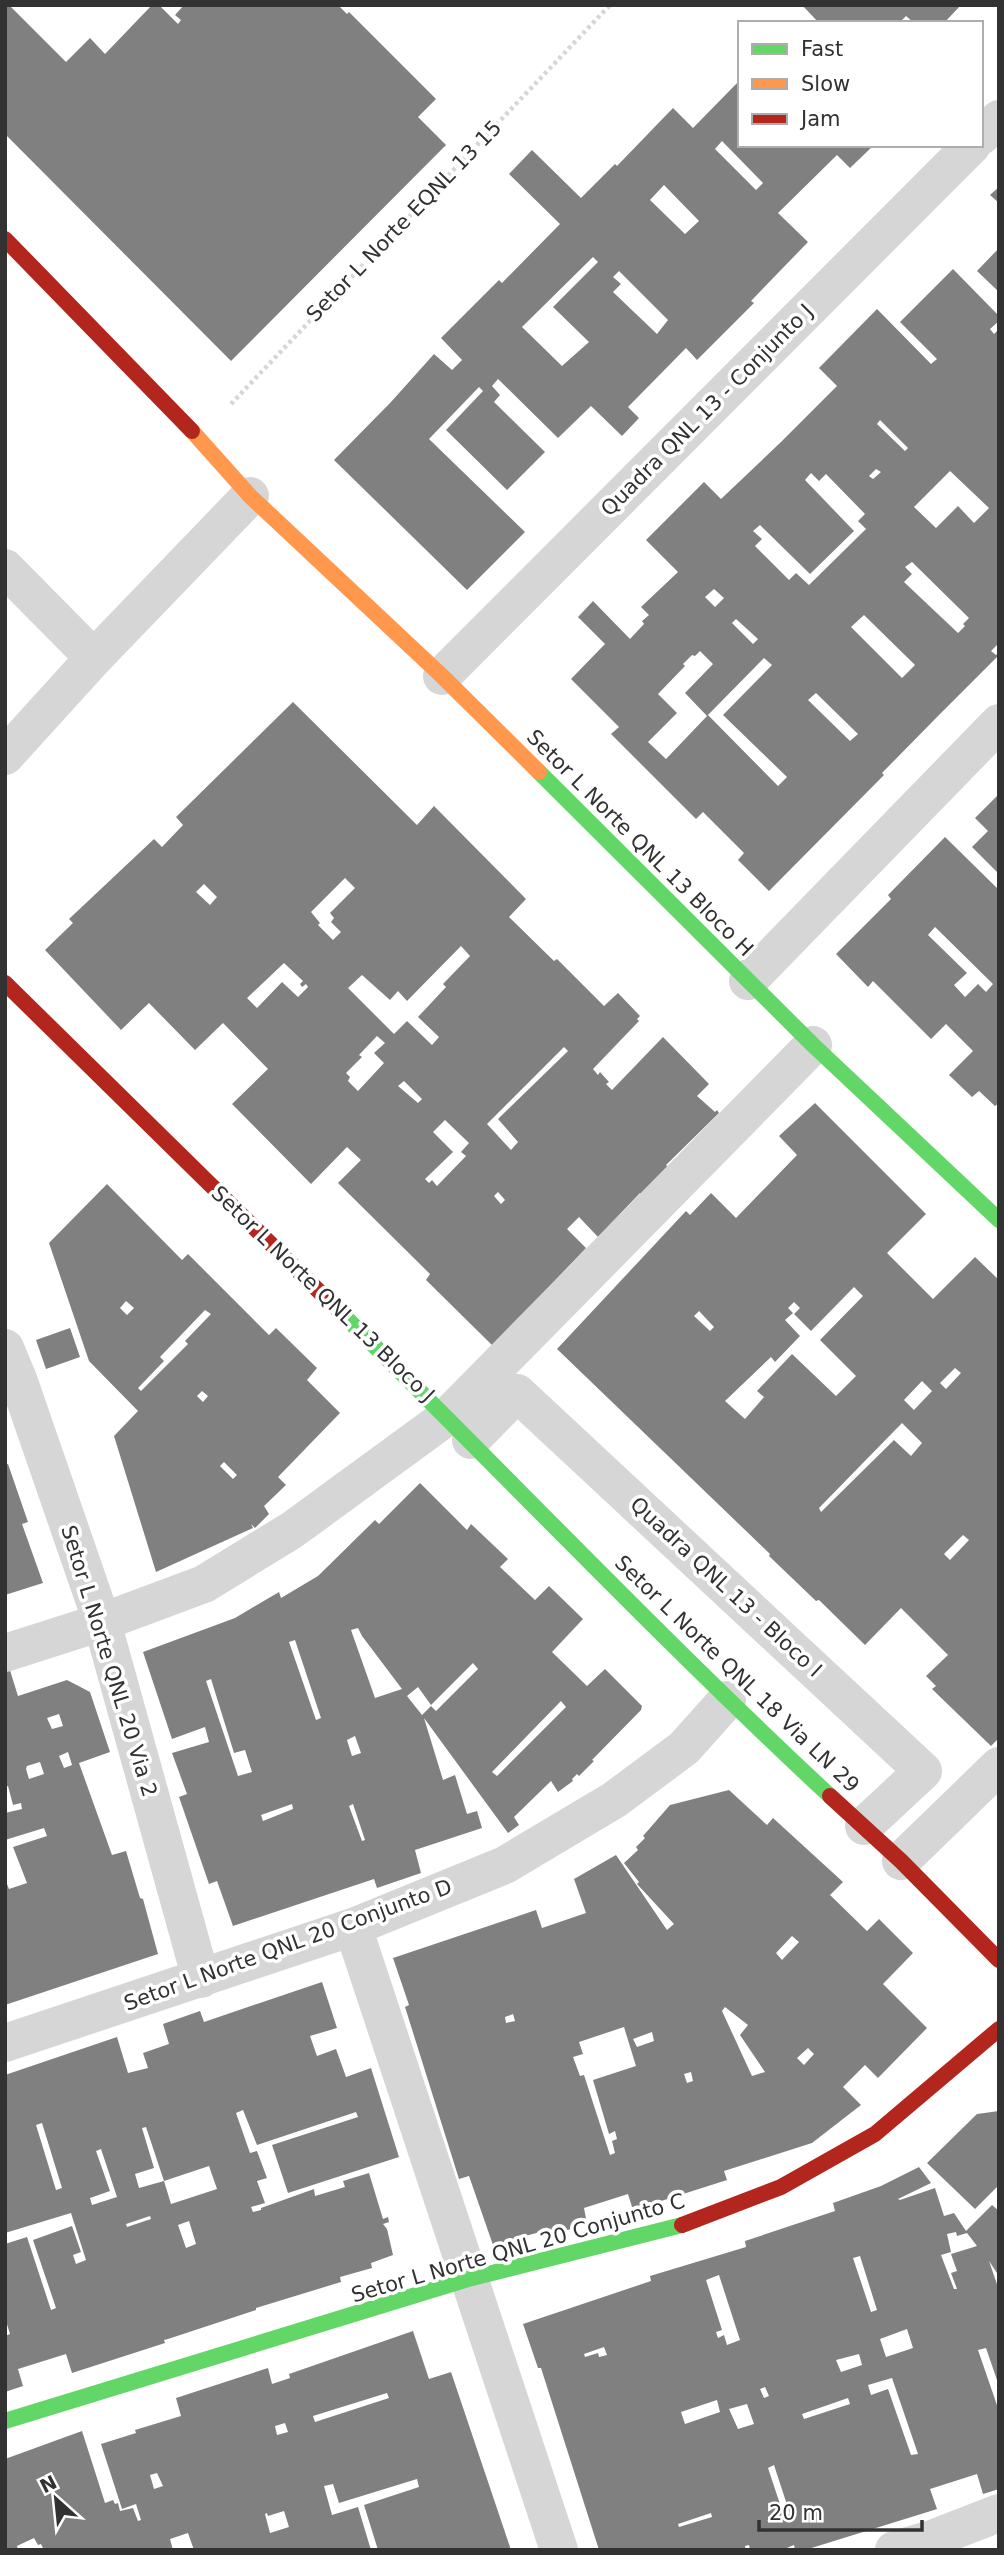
<svg xmlns="http://www.w3.org/2000/svg" width="1004" height="2555" viewBox="0 0 1004 2555" font-family="'DejaVu Sans',sans-serif">
<style>
.building{fill:#808080;fill-rule:evenodd}
.lines{fill:none;stroke-linecap:round;stroke-linejoin:round}
.path{stroke:#d6d6d6;stroke-width:4.5;stroke-dasharray:3.5 3.5;stroke-linecap:butt}
.street{stroke:#d6d6d6;stroke-width:38}
.fast{stroke:#63d668;stroke-width:16}
.slow{stroke:#ff974d;stroke-width:16}
.jam{stroke:#b3261e;stroke-width:16}
.labels{text-anchor:middle;dominant-baseline:central;stroke-width:7;stroke-linejoin:round;paint-order:stroke}
.street-label{font-size:21px;fill:#323232;stroke:#fff}
</style>
<rect width="100%" height="100%" fill="#fff"/>
<path class="building" d="M5,5H9L66,62L90,38L105,54L152,5H159L178,24L181,20L175,15L184,5H338L347,14L349,12L436,99L418,117L446,145L231,361L5,134Z
M802,5H961L944,23H914L906,16L899,23H819Z
M740,80V145H874L850,168L837,155L778,213L808,242L751,301L754,303L697,360L686,348L628,407L639,418L622,436L591,406L558,438L498,379L492,386L500,395L494,402L545,452L507,490L446,430L483,391L479,387L429,439L525,532L467,590L334,460L391,402L434,354L452,370L462,360L441,338L499,280L502,283L560,224L509,174L532,150L581,198L615,164L617,166L673,108L693,128ZM722,141L763,183L756,190L715,149ZM664,185L699,221L685,234L650,200ZM593,257L598,262L553,307L589,342L562,366L522,327ZM619,271L668,320L657,334L613,292L621,284L613,277Z
M999,187V203L990,195Z
M999,248V292L977,271Z
M953,269L999,316V321L990,329L994,334L999,329V643L991,651L996,655L999,652V659L997,657L940,714L882,773L884,775L769,891L738,860L744,853L703,812L696,819L611,734L619,727L571,679L605,644L578,617L593,601L630,639L644,624L642,621L649,615L641,607L678,572L646,540L704,482L721,499L781,442L837,386L819,368L877,309L931,364L937,359L900,322ZM880,420L908,448L905,451L877,424ZM876,469L881,472L873,479L869,476ZM950,471L989,508L974,523L958,506L936,528L914,507ZM811,473L819,481L826,474L865,514L858,521L866,529L809,585L796,573L789,580L755,546L762,539L753,531L760,525L810,574L854,531L805,480ZM912,562L969,618L963,624L965,626L958,633L904,582L912,574L905,567ZM714,589L724,598L715,607L705,597ZM864,615L915,665L902,678L851,627ZM736,619L758,639L753,644L732,623ZM700,651L713,664L685,693L707,716L764,658L772,665L723,715L787,777L778,786L708,715L666,759L648,742L677,713L658,694L685,666L683,664L692,655L695,656ZM816,693L858,734L850,741L808,700Z
M293,702L417,825L434,806L526,899L509,917L554,961L557,959L604,1006L618,993L640,1016L637,1019L639,1021L593,1069L598,1075L600,1072L609,1082L606,1084L612,1090L663,1037L709,1084L697,1096L715,1112L717,1110L719,1113L666,1165L668,1167L643,1196L640,1193L598,1237L579,1217L567,1229L586,1248L493,1346L426,1280L430,1274L338,1183L361,1160L347,1147L311,1184L232,1104L268,1069L223,1023L195,1050L149,1003L121,1030L45,950L73,923L69,919L154,839L162,847L183,825L176,817ZM345,878L355,888L330,913L334,918L331,922L341,932L333,940L318,925L320,923L311,912ZM204,884L217,897L210,905L196,892ZM461,946L470,956L443,984L446,987L418,1017L439,1037L432,1045L407,1021L394,1034L348,988L362,975L390,1000L398,991L407,1001ZM284,963L303,981L300,984L302,987L306,984L308,987L298,997L282,982L257,1008L247,998ZM377,1036L385,1043L374,1053L384,1063L358,1091L348,1081L350,1077L346,1073L362,1057L359,1055ZM564,1047L568,1051L498,1119L518,1142L511,1150L487,1124ZM404,1081L422,1099L418,1103L398,1086ZM445,1120L469,1143L461,1152L466,1156L437,1186L432,1180L429,1183L425,1179L453,1152L433,1132ZM498,1192L505,1200L501,1204L494,1196Z
M999,794V874L972,847L988,831L975,818Z
M945,837L999,890V1103L995,1106L979,1091L972,1097L949,1075L973,1051L946,1024L931,1039L873,981L868,987L836,954L891,899L888,895ZM935,927L993,984L986,992L978,984L965,997L954,985L967,973L928,935Z
M815,1103L926,1214L887,1253L933,1299L975,1257L999,1280V1738L991,1746L932,1689L936,1686L926,1676L948,1655L901,1608L865,1645L819,1600L816,1601L769,1556L770,1554L557,1349L686,1211L690,1215L711,1193L736,1218L797,1155L779,1136ZM854,1287L863,1296L820,1340L856,1376L836,1396L792,1354L757,1391L764,1397L745,1419L725,1401L771,1357L775,1362L800,1336L785,1320L793,1313L788,1308L794,1302L800,1308L794,1314L811,1331ZM699,1311L714,1327L710,1331L694,1316ZM955,1368L961,1373L946,1389L940,1383ZM922,1381L932,1391L914,1410L904,1400ZM902,1423L922,1443L911,1456L894,1440L821,1512L819,1508ZM963,1535L969,1540L950,1560L944,1554Z
M107,1184L182,1260L188,1254L269,1335L276,1328L317,1368L307,1380L340,1413L278,1477L286,1485L264,1506L269,1514L255,1528L251,1524L253,1528L156,1572L114,1436L138,1411L89,1361L49,1243ZM126,1301L134,1308L127,1315L120,1308ZM205,1310L211,1314L185,1341L188,1344L141,1391L138,1388L164,1361L160,1357ZM202,1391L208,1396L203,1402L197,1396ZM224,1462L237,1475L233,1479L220,1466Z
M70,1328L80,1357L46,1369L36,1340Z
M8,1464L28,1522L22,1524L43,1583L5,1595V1465Z
M420,1483L467,1530L471,1524L508,1559L500,1567L535,1600L549,1586L583,1619L552,1652L587,1686L605,1669L642,1706L641,1710L592,1760L594,1761L579,1776L577,1774L572,1779L573,1781L558,1792L551,1781L514,1817L519,1825L508,1833L424,1718L443,1780L455,1775L467,1814L477,1811L482,1828L415,1850L421,1873L377,1888L374,1879L233,1926L217,1881L209,1884L179,1797L187,1794L172,1753L209,1742L205,1727L172,1739L143,1652L235,1618L279,1592L281,1598L318,1576L375,1520L379,1524ZM358,1628L362,1636L402,1689L375,1698L351,1630ZM295,1640L321,1718L316,1720L289,1642ZM473,1663L478,1669L436,1711L431,1706L422,1715L407,1696L418,1687L431,1705ZM211,1679L234,1753L245,1750L252,1772L238,1776L206,1681ZM561,1701L566,1707L497,1776L492,1772ZM355,1736L361,1753L352,1756L347,1740ZM292,1804L293,1809L263,1821L261,1815ZM353,1804L365,1840L362,1841L349,1806Z
M5,1664H8L18,1696L67,1680L90,1692L110,1752L79,1763L112,1855L126,1851L140,1898L143,1899L158,1954L5,2005V1879L9,1889L27,1883L13,1847L47,1836L44,1828L5,1840V1813L22,1809L21,1803L13,1805L8,1786L5,1787ZM59,1714L63,1726L52,1729L47,1718ZM68,1752L72,1765L64,1768L59,1756ZM40,1762L44,1774L29,1779L26,1769L27,1766Z
M729,1790L767,1825L773,1818L843,1882L830,1895L867,1931L879,1919L913,1953L883,1984L927,2028L878,2078L865,2065L843,2087L861,2105L812,2143L724,2171L727,2180L633,2210L628,2194L584,2208L587,2224L542,2238L540,2232L493,2245L469,2176L459,2179L405,2007L409,2005L393,1958L536,1910L542,1928L586,1913L574,1879L616,1855L667,1930L674,1924L637,1884L639,1882L624,1863L638,1850L636,1847L645,1838L643,1836L670,1805ZM792,1936L799,1942L782,1960L776,1953ZM725,2007L748,2025L740,2035L765,2072L752,2076L722,2011ZM513,2014L515,2021L506,2023L505,2017ZM624,2027L636,2066L593,2080L609,2134L615,2131L617,2139L612,2141L615,2153L610,2155L584,2075L580,2076L573,2057L583,2054L579,2042ZM652,2032L654,2041L637,2047L633,2039ZM808,2048L814,2054L804,2065L797,2058ZM691,2072L693,2081L687,2083L684,2074Z
M322,1982L337,2028L310,2036L317,2056L336,2049L346,2077L371,2068L399,2157L288,2193L272,2145L358,2117L356,2112L257,2145L243,2110L236,2113L250,2153L257,2151L267,2178L257,2181L265,2203L251,2207L253,2212L261,2210V2208L314,2189L315,2196L345,2187L343,2181L369,2173L383,2219L388,2217L389,2222L383,2224L387,2229L393,2255L371,2263L372,2268L340,2277L341,2282L256,2308V2310L168,2339L164,2340L165,2343L72,2373L66,2354L18,2369L23,2386L5,2392V2336L10,2334L5,2318V2244L27,2237L51,2310L56,2308L33,2240L72,2226L81,2252L73,2255L76,2264L86,2260L71,2213L5,2233V2075L117,2037L128,2073L148,2068L143,2053L169,2044L163,2024L200,2011L204,2022ZM42,2123L62,2188L56,2190L36,2125ZM146,2127L164,2181L209,2166L217,2189L171,2204L164,2181L139,2188L135,2174L154,2168L142,2128ZM101,2149L117,2197L92,2205L90,2198L110,2191L96,2151ZM150,2216L151,2219L127,2227L126,2224ZM189,2221L196,2244L186,2248L178,2225Z
M999,2111V2185L975,2209L927,2163L977,2114Z
M919,2167L931,2183L898,2199L900,2200L935,2188L944,2216L954,2213L966,2231L992,2205L999,2211V2276L989,2261L999,2290V2386L986,2348L978,2350L999,2411V2489L983,2494L977,2474L930,2489L937,2509L934,2510L805,2550H795L794,2545L782,2550H750L749,2545L745,2546L746,2550H599L541,2368H538L523,2324L651,2281L650,2276L746,2247L745,2241L835,2211L833,2203L881,2186ZM956,2232L957,2236L967,2233L977,2246L951,2254L957,2271L951,2273L957,2289H954L941,2255L951,2252L947,2234ZM860,2256L877,2310L871,2312L853,2258ZM719,2275L740,2340L727,2345L724,2335L718,2338L716,2332L722,2330L706,2280ZM907,2329L913,2348L886,2357L880,2339ZM604,2347L607,2355L599,2357L598,2353L585,2357L584,2354ZM859,2354L862,2365L841,2372L836,2360ZM892,2378L918,2454L911,2455L888,2389L871,2395L868,2385ZM765,2387L769,2396L764,2398L760,2389ZM848,2398L850,2404L804,2419L802,2414ZM717,2400L720,2412L685,2424L681,2412ZM747,2404L754,2424L738,2429L729,2409ZM774,2465L790,2514L784,2516L768,2468ZM711,2513L712,2517L679,2527L678,2524Z
M413,2331L429,2379L451,2372L511,2550H378L364,2505L419,2487L417,2479L339,2503L333,2484L324,2486L332,2515L358,2507L371,2550H194L188,2533L170,2539L173,2550H44L41,2544L38,2545L34,2538L17,2546L18,2550H5V2459L82,2431L105,2503L113,2500L115,2504L118,2503L120,2511L133,2508L138,2521L141,2520L136,2504L122,2509L101,2444L136,2433L135,2430L181,2416L176,2398L268,2368L272,2384L290,2378L289,2374ZM387,2393L389,2398L315,2422L313,2416ZM285,2423L288,2432L277,2435L275,2426ZM157,2473L163,2486L154,2489L150,2475ZM284,2511L289,2527L270,2533L265,2514L267,2513L268,2516Z"/>
<g class="lines">
<path class="path" d="M231,404L610,5"/>
<path class="street" d="M981,136L999,119
M5,568L94,658
M442,676L972,145
M5,756L94,658L250,496
M748,981L999,723
M5,1348L18,1379L102,1622L201,1979
M471,1440L517,1393L923,1771L864,1826
M5,1653L102,1622L204,1584L292,1530L448,1416L813,1045
M901,1861L999,1766
M353,1927L559,2550
M5,2043L353,1927L505,1865L614,1800L684,1748L727,1700
M894,2550L932,2539L999,2513"/>
<path class="fast" d="M539,772L813,1045L999,1220
M336,1308C501,1470 660,1638 830,1796
M5,2421L468,2279L682,2225"/>
<path class="slow" d="M192,431L250,496L442,676L539,772"/>
<path class="jam" d="M5,239L192,431
M5,983L336,1308
M830,1796L901,1861L999,1960
M682,2225L781,2187L875,2134L999,2029"/>
</g>
<g class="labels">
<g class="street-label">
<text transform="translate(404 221) rotate(-46)">Setor L Norte EQNL 13 15</text>
<text transform="translate(707 410) rotate(-45)">Quadra QNL 13 - Conjunto J</text>
<text transform="translate(640 843) rotate(45)">Setor L Norte QNL 13 Bloco H</text>
<text transform="translate(323 1294) rotate(44)">Setor L Norte QNL 13 Bloco J</text>
<text transform="translate(726 1587) rotate(43)">Quadra QNL 13 - Bloco I</text>
<text transform="translate(109 1661) rotate(73)">Setor L Norte QNL 20 Via 2</text>
<text transform="translate(737 1674) rotate(44)">Setor L Norte QNL 18 Via LN 29</text>
<text transform="translate(288 1945) rotate(-20)">Setor L Norte QNL 20 Conjunto D</text>
<text transform="translate(518 2248) rotate(-16)">Setor L Norte QNL 20 Conjunto C</text>
</g>
</g>
<rect width="1004" height="2555" fill="none" stroke="#323232" stroke-width="14"/>
<rect x="738" y="21" width="245" height="126" fill="#ffffff" stroke="#adadad" stroke-width="2"/>
<rect x="752" y="44" width="35" height="10" fill="#63d668" stroke="#adadad" stroke-width="2"/>
<text x="801" y="56" font-size="21" fill="#323232">Fast</text>
<rect x="752" y="79" width="35" height="10" fill="#ff974d" stroke="#adadad" stroke-width="2"/>
<text x="801" y="91" font-size="21" fill="#323232">Slow</text>
<rect x="752" y="114" width="35" height="10" fill="#b3261e" stroke="#adadad" stroke-width="2"/>
<text x="801" y="126" font-size="21" fill="#323232">Jam</text>
<g transform="translate(56 2499) rotate(333)" stroke="#ffffff" stroke-width="5" paint-order="stroke">
<path d="M0-5L12 26L0 18L-12 26Z" fill="#323232"/>
<text y="-10" font-size="19" font-weight="bold" text-anchor="middle" fill="#323232">N</text>
</g>
<path d="M759 2520v10h163v-10" fill="none" stroke="#323232" stroke-width="3.5"/>
<text x="769" y="2520" font-size="21" fill="#323232" stroke="#ffffff" stroke-width="5" paint-order="stroke">20 m</text>
</svg>
